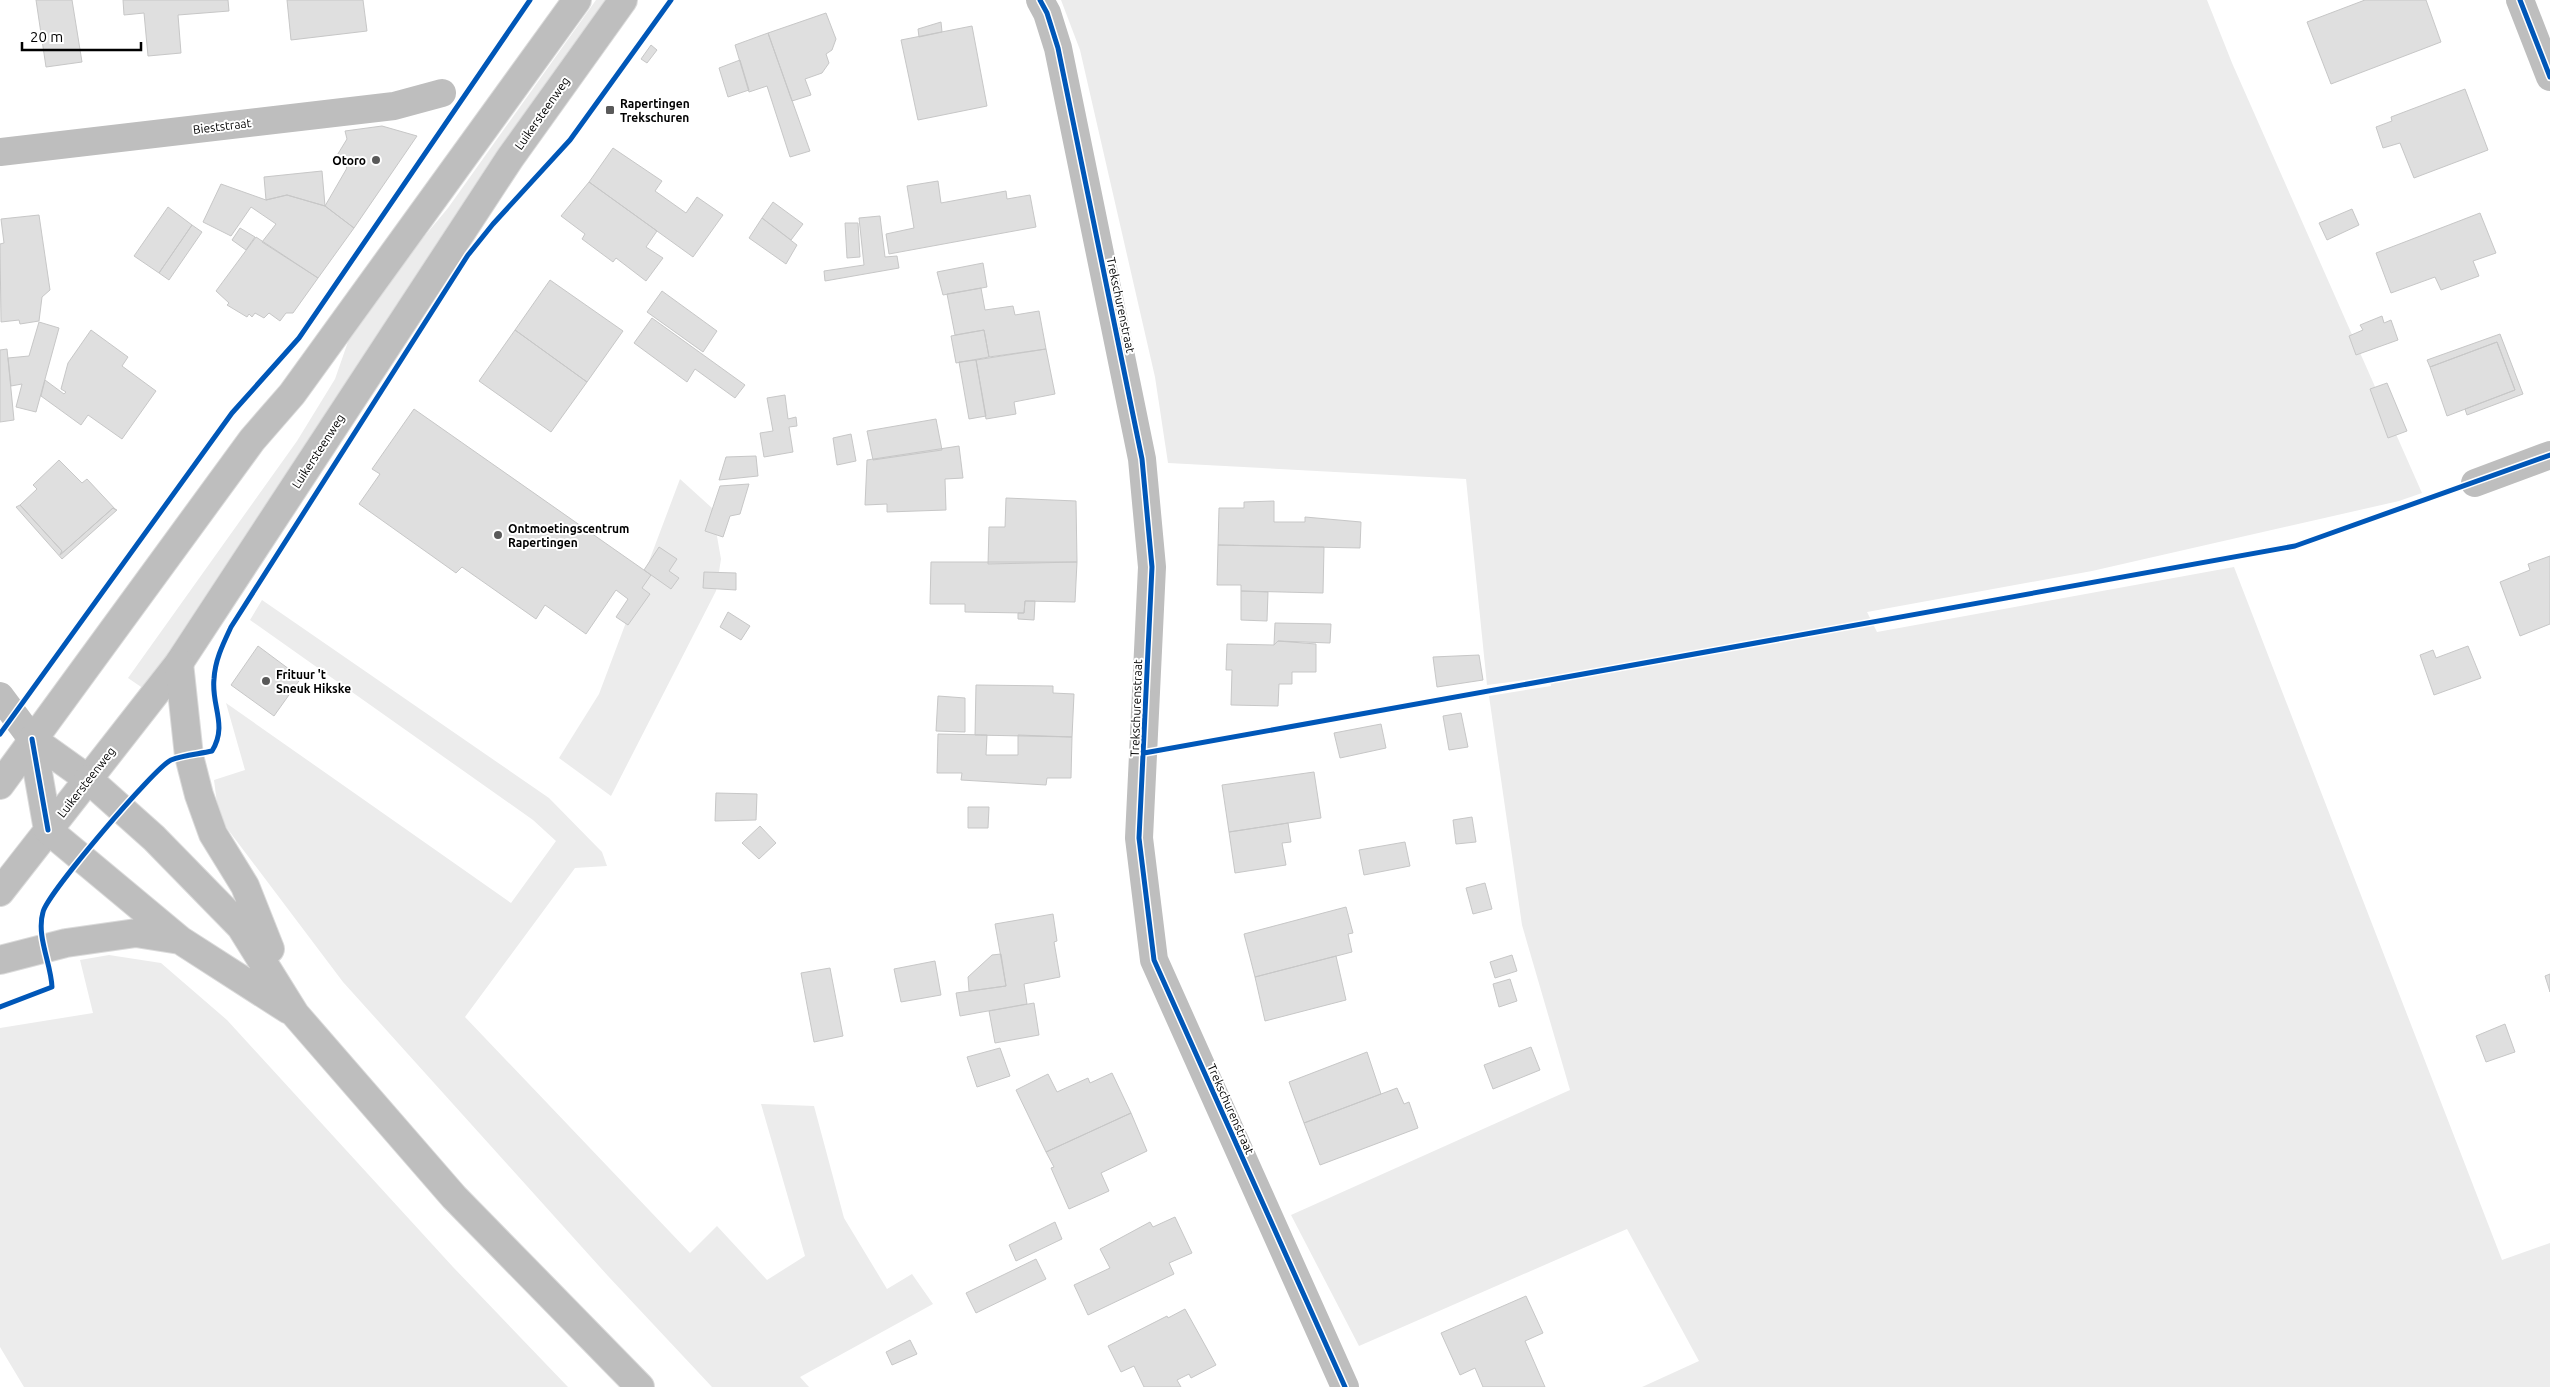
<svg xmlns="http://www.w3.org/2000/svg" width="2550" height="1387" viewBox="0 0 2550 1387" font-family="Ubuntu,sans-serif">
<style>
.green{fill:#ececec}
.building{fill:#dfdfdf;stroke:#c7c7c7}
.lines{fill:none;stroke-linecap:round;stroke-linejoin:round}
.primary-casing{stroke:#dbdbdb;stroke-width:30}
.motorway-casing{stroke:#dbdbdb;stroke-width:30}
.minor{stroke:#bebebe;stroke-width:28}
.primary{stroke:#bebebe;stroke-width:28}
.motorway{stroke:#bebebe;stroke-width:28}
.cycleway-casing{stroke:#fff;stroke-width:8}
.cycleway{stroke:#0057b8;stroke-width:5}
.poi-dot{fill:#595959;stroke:#fff;stroke-width:2}
.labels{text-anchor:middle;dominant-baseline:central;stroke-width:4;stroke-linejoin:round;paint-order:stroke}
.poi-label{font-size:12px;font-weight:bold;fill:#000;stroke:#fff;text-anchor:start}
.street-label{font-size:12px;fill:#000;stroke:#fff}
</style>
<rect width="100%" height="100%" fill="#fff"/>
<path class="green" d="M596,0H608L147,691L128,678L297,441L335,379L350,336L408,256L448,208Z
M1061,0H2207L2232,63L2422,493L2399,501L2092,571L1867,612L1877,632L2234,567L2502,1260L2550,1243V1387H1642L1699,1361L1627,1229L1359,1346L1291,1215L1570,1090L1522,925L1489,696L1551,686L1550,677L1487,685L1466,479L1168,463L1155,377L1080,50Z
M680,479L712,508L721,559L716,591L611,796L559,758L599,694Z
M262,600L549,798L602,852L607,866L575,868L465,1017L690,1253L717,1226L767,1280L805,1256L761,1104L814,1106L844,1218L887,1289L912,1274L933,1304L800,1377L809,1387H712L608,1276L343,982L226,827L217,803L214,780L245,770L226,703L511,903L556,841L533,820L250,620Z
M109,955L161,963L227,1020L453,1267L568,1387H24L0,1347V1028L93,1013L80,960Z"/>
<path class="building" d="M36,0H72L82,62L46,67Z
M123,0H228L229,11L178,15L181,53L148,56L144,13L124,15Z
M287,0H363L367,31L291,40Z
M2365,0H2426L2441,42L2331,84L2307,22Z
M826,13L836,39L832,50L826,54L829,63L822,73L805,79L811,95L792,101L768,33Z
M941,22L942,32L919,37L918,29Z
M972,26L987,106L918,120L901,40Z
M768,33L810,151L790,157L767,86L749,92L735,45Z
M651,45L657,50L647,63L641,59Z
M740,60L749,90L728,97L719,68Z
M2465,89L2488,150L2414,178L2400,143L2383,148L2376,127L2392,121L2391,117Z
M382,126L417,136L354,228L325,206L347,168L336,157L347,139L345,131Z
M613,148L662,181L655,191L686,213L697,197L723,215L693,257L589,182Z
M322,171L325,206L287,195L266,200L264,177Z
M938,181L941,203L1006,191L1007,199L1030,195L1036,227L889,254L886,234L914,228L907,186Z
M589,182L657,231L646,247L663,258L646,281L616,258L613,262L582,239L585,234L561,216Z
M221,184L266,200L287,195L325,206L354,228L318,278L262,242L276,224L251,207L231,236L203,222Z
M773,202L803,224L791,240L762,218Z
M168,207L192,225L159,273L134,256Z
M2352,209L2359,225L2327,240L2319,223Z
M2480,213L2496,253L2473,261L2479,276L2441,290L2435,277L2391,293L2376,253Z
M39,215L50,290L42,297L39,321L20,324L19,320L1,322L0,244L4,243L1,219Z
M880,216L885,257L897,256L899,268L825,281L824,271L864,265L859,218Z
M762,218L797,245L786,264L749,238Z
M845,223H858L860,257L847,258Z
M192,225L202,232L169,280L159,273Z
M240,228L255,237L246,250L232,240Z
M256,237L318,278L293,313H286L280,321L269,313L264,318L255,313L252,317L249,314L247,317L227,305L229,303L216,291Z
M983,263L987,287L943,295L937,272Z
M550,280L623,331L587,382L515,330Z
M981,288L985,310L1013,306L1015,315L1039,311L1046,349L989,357L984,330L955,335L947,294Z
M662,291L717,331L703,352L647,312Z
M2382,316L2384,323L2391,320L2398,340L2356,355L2349,336L2363,330L2360,325Z
M652,318L745,385L735,398L695,369L687,382L634,343Z
M39,322L59,328L36,412L16,407L22,384L11,386L8,358L29,356Z
M91,330L128,357L122,366L156,391L122,439L88,415L81,425L41,396L45,380L64,394L66,392L61,389L68,363Z
M515,330L587,382L551,432L479,381Z
M984,330L989,357L956,363L951,336Z
M2500,334L2523,394L2467,415L2465,409L2515,390L2497,342L2430,367L2427,360Z
M2497,342L2515,390L2447,416L2430,367Z
M7,349L14,420L0,422V350Z
M1046,349L1055,394L1014,402L1016,414L986,419L976,360Z
M976,360L986,416L969,419L959,362Z
M2387,383L2407,431L2388,438L2370,389Z
M785,395L788,419L796,417L797,426L789,427L793,452L764,457L760,433L773,431L767,398Z
M414,409L651,575L642,588L650,594L628,625L616,617L628,599L616,590L586,634L545,605L536,619L462,567L456,573L359,504L380,474L372,469Z
M936,419L942,450L873,460L867,431Z
M851,434L856,461L837,465L833,438Z
M959,446L963,478L945,479L946,510L887,512V504L865,505L867,460Z
M756,456L758,476L719,480L726,457Z
M59,460L82,483L87,479L116,510L113,508L60,555L62,551L20,505L37,489L33,485Z
M749,484L740,514L730,516L723,537L705,531L720,486Z
M1006,498L1076,501L1077,562L988,564L989,527H1005Z
M1274,501V522H1305V517L1361,522L1360,548L1218,545L1219,508H1244V502Z
M20,505L62,551L60,555L113,508L117,510L62,559L16,507Z
M1218,545L1324,547L1323,593L1241,591V585H1217Z
M659,547L677,559L669,571L679,578L671,589L644,570Z
M2550,556V624L2520,636L2500,582L2530,570L2528,564Z
M931,562H1077L1075,602L1025,601L1024,613L965,612V604H930Z
M704,572L736,573V590L703,588Z
M1241,591L1268,592L1267,621L1241,620Z
M1025,601H1035L1034,620L1018,619V613H1024Z
M728,612L750,626L741,640L720,627Z
M1275,623L1331,624L1330,643L1278,641L1274,645Z
M1278,641L1316,644V672H1292V684H1279L1278,706L1231,705L1232,670H1226L1227,644L1274,645Z
M258,646L301,678L274,716L231,685Z
M2468,646L2481,678L2434,695L2420,655L2433,650L2436,658Z
M1479,655L1483,680L1437,687L1433,657Z
M976,685L1053,686V693L1074,694L1072,737L975,735Z
M938,696L965,698V732L936,731Z
M1461,713L1468,747L1449,750L1443,716Z
M1381,724L1386,748L1340,758L1334,733Z
M938,734L987,735L986,755H1018V735L1072,737L1071,778H1047L1046,785L961,780L962,773H937Z
M1314,772L1321,818L1229,832L1222,785Z
M716,793L757,794L756,820L715,821Z
M968,807H989L988,828H968Z
M1472,817L1476,842L1456,844L1453,820Z
M1288,823L1291,842L1282,843L1286,865L1235,873L1229,832Z
M760,826L776,843L759,859L742,843Z
M1405,842L1410,866L1364,875L1359,850Z
M1485,883L1492,909L1473,914L1466,888Z
M1346,907L1353,933L1348,934L1352,952L1255,977L1244,934Z
M1053,914L1057,941L1054,942L1060,977L1024,984L1027,1004L960,1016L956,993L1006,986L995,924Z
M1001,954L1006,986L969,991L968,977L992,955Z
M1512,955L1517,971L1495,978L1490,962Z
M1336,956L1346,1000L1265,1021L1255,977Z
M935,961L941,995L901,1002L894,969Z
M830,968L843,1036L814,1042L801,973Z
M2550,974V992L2545,976Z
M1510,979L1517,1001L1499,1007L1493,984Z
M1034,1003L1039,1035L995,1043L989,1011Z
M2505,1024L2515,1052L2486,1062L2476,1036Z
M1531,1047L1540,1070L1493,1089L1484,1065Z
M1000,1048L1010,1076L977,1087L967,1057Z
M1367,1052L1381,1094L1304,1123L1289,1082Z
M1112,1073L1131,1113L1046,1152L1016,1090L1048,1074L1057,1092L1088,1078L1090,1083Z
M1397,1088L1404,1104L1409,1102L1418,1128L1320,1165L1304,1123Z
M1131,1113L1147,1151L1101,1173L1109,1191L1069,1209L1051,1168L1054,1167L1046,1152Z
M1175,1217L1192,1253L1169,1263L1174,1274L1088,1315L1074,1285L1110,1268L1100,1249L1150,1222L1153,1227Z
M1055,1222L1062,1239L1016,1261L1009,1245Z
M1036,1259L1046,1279L976,1313L966,1293Z
M1526,1296L1543,1333L1525,1341L1545,1387H1483L1475,1368L1460,1375L1441,1333Z
M1185,1309L1216,1365L1191,1378L1189,1374L1177,1380L1181,1387H1144L1134,1366L1121,1372L1108,1346L1167,1316L1168,1318Z
M910,1340L917,1354L892,1365L886,1352Z"/>
<g class="lines">
<defs>
<path id="primary" d="M32,739L48,830
M32,739L88,779
M0,785L252,440L292,394L577,0
M0,892L179,663L510,158L623,0"/>
<path id="motorway" d="M179,663L189,756L199,795L213,834L245,886L270,949
M88,779L154,838L241,927L295,1014L454,1197L640,1387
M48,830L180,940L289,1010
M0,960L66,943L136,933L180,940"/>
</defs>
<use href="#primary" class="primary-casing"/>
<use href="#motorway" class="motorway-casing"/>
<path class="minor" d="M1040,0L1047,13L1058,48L1142,459L1152,567L1139,838L1154,960L1345,1387
M2520,0L2550,77
M0,152L394,106L442,93
M2475,483L2550,455
M0,696L32,739"/>
<use href="#primary" class="primary"/>
<use href="#motorway" class="motorway"/>
<defs>
<path id="cycleway" d="M1040,0L1047,13L1058,48L1142,459L1152,567L1139,838L1154,960L1345,1387
M2520,0L2550,77
M0,734L232,413L299,338L530,0
M32,739L48,830
M1144,753L2295,546L2550,455
M0,1007L52,987C51,963 36,936 43,912C48,893 154,768 171,760C183,755 199,754 212,751C228,725 211,706 214,679C215,660 223,644 231,627L468,255L493,224L570,140L671,0"/>
</defs>
<use href="#cycleway" class="cycleway-casing"/>
<use href="#cycleway" class="cycleway"/>
</g>
<g class="poi-dot">
<rect x="605" y="105" width="10" height="10" rx="2.5"/>
<circle cx="376" cy="160" r="5"/>
<circle cx="498" cy="535" r="5"/>
<circle cx="266" cy="681" r="5"/>
</g>
<g class="labels">
<g class="poi-label">
<text x="620" y="103">Rapertingen<tspan x="620" dy="14">Trekschuren</tspan></text>
<text x="366" y="160" text-anchor="end">Otoro</text>
<text x="508" y="528">Ontmoetingscentrum<tspan x="508" dy="14">Rapertingen</tspan></text>
<text x="276" y="674">Frituur 't<tspan x="276" dy="14">Sneuk Hikske</tspan></text>
</g>
<g class="street-label">
<text transform="translate(542 113) rotate(-55)">Luikersteenweg</text>
<text transform="translate(222 126) rotate(-7)">Bieststraat</text>
<text transform="translate(1121 305) rotate(78)">Trekschurenstraat</text>
<text transform="translate(318 451) rotate(-57)">Luikersteenweg</text>
<text transform="translate(1136 708) rotate(-88)">Trekschurenstraat</text>
<text transform="translate(86 782) rotate(-52)">Luikersteenweg</text>
<text transform="translate(1231 1109) rotate(66)">Trekschurenstraat</text>
</g>
</g>
<path d="M22 42v8h119v-8" fill="none" stroke="#000000" stroke-width="2.5"/>
<text x="30" y="42" font-size="15" fill="#000000" stroke="#ffffff" stroke-width="4" paint-order="stroke">20 m</text>
</svg>
